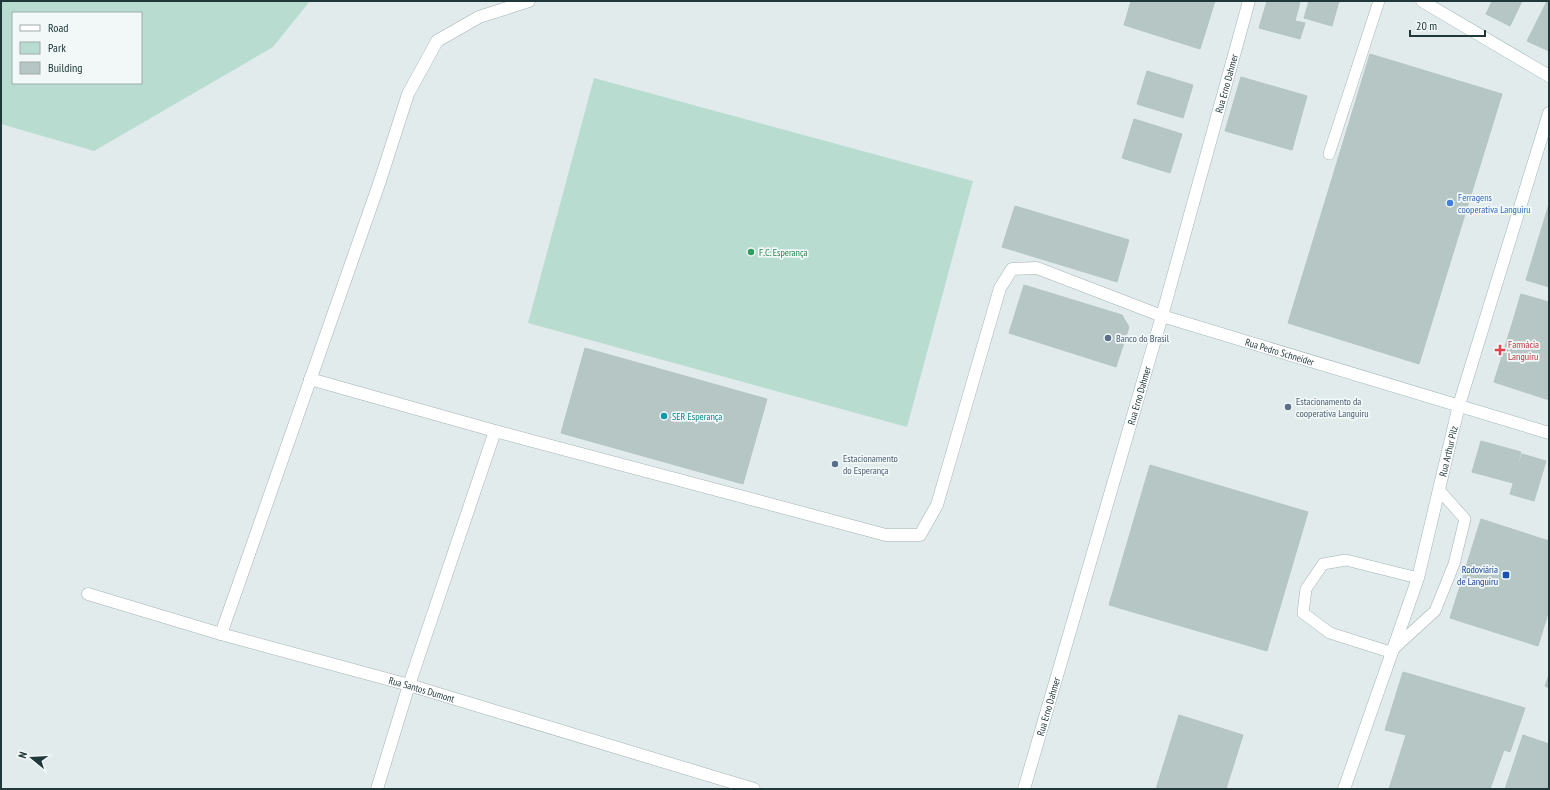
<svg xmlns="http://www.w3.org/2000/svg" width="1550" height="790" viewBox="0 0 1550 790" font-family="'PT Sans Narrow',sans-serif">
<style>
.green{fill:#b9dcd1;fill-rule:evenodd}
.building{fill:#b6c6c5;stroke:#b3c5c4}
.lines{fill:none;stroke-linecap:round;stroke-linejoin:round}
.service-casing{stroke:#a4b2b3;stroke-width:12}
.minor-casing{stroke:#a4b2b3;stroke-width:13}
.secondary-casing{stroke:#9fb6b7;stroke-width:13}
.service{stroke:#fff;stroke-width:11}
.minor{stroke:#fff;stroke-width:12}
.secondary{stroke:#fff;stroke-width:12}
.shop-dot{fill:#3f7fe0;stroke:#f1f8f7;stroke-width:1.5}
.leisure-dot{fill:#2e9e5b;stroke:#f1f8f7;stroke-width:1.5}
.service-dot{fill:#5c6f8a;stroke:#f1f8f7;stroke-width:1.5}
.health-dot{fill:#e0444e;stroke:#f1f8f7;stroke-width:1.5}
.culture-dot{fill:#0f9aa8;stroke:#f1f8f7;stroke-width:1.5}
.transit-dot{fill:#1a4fb4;stroke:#f1f8f7;stroke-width:1.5}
.labels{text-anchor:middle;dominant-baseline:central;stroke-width:3.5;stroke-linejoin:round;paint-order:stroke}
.street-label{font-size:10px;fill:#21383b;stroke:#f1f8f7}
.shop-label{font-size:10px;fill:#366cbe;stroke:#f1f8f7;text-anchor:start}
.leisure-label{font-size:10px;fill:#27864d;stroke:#f1f8f7;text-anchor:start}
.service-label{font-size:10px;fill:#4e5e75;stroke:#f1f8f7;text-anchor:start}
.health-label{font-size:10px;fill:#be3a42;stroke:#f1f8f7;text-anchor:start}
.culture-label{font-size:10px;fill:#0d838f;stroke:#f1f8f7;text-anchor:start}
.transit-label{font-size:10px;fill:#164399;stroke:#f1f8f7;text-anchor:end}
</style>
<rect width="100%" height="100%" fill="#e1ebeb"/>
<path class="green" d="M1,1H310L273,47L94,151L1,124ZM13,13H141V83H13Z
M594,78L973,181L907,427L528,323Z"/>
<path class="building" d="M1131,1H1215L1200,49L1124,25Z
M1267,1L1300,2L1295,21L1305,23L1300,39L1259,28Z
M1309,1H1339L1332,26L1304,18Z
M1492,1H1522L1510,26L1486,14Z
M1547,1H1549V51L1527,41Z
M1370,54L1502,94L1419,364L1288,323Z
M1147,71L1193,85L1183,118L1137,104Z
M1241,77L1307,96L1292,150L1225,131Z
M1134,119L1182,134L1170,173L1122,158Z
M1549,204V287L1526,280Z
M1015,206L1129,240L1117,282L1002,247Z
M1024,285L1122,315L1129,327L1116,367L1009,333Z
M1521,294L1549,302V335L1512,324Z
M1512,324L1549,335V400L1494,382Z
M585,348L767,399L743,484L561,433Z
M1481,441L1521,452L1513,483L1472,472Z
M1522,454L1546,461L1534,501L1510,494Z
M1150,465L1308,512L1267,651L1109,605Z
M1481,519L1549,541V610L1538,646L1450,618Z
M1403,672L1525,708L1510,752L1504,750L1490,789H1389L1406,735L1385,730Z
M1549,675V688L1545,686Z
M1179,715L1243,735L1226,789H1156Z
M1523,735L1549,744V789H1505Z"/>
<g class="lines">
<defs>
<path id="service" d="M1329,154L1379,1
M1418,578L1346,560L1323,564L1306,589L1303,613L1330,633L1390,652L1435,611L1454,564L1465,519L1439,490"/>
<g id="minor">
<path d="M310,379L495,431"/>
<path id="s1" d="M88,594L221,634L409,685L754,789"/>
<path d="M221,634L380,181L408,94L437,41L479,17L529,1"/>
<path d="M377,789L409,685L495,431L886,535H920L937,505L1000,288L1012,269L1037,268L1162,316"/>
</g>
<g id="secondary">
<path d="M1422,1L1549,76"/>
<path id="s2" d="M1162,316L1549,433"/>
<path id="s3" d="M1024,789L1162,316L1249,1"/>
<path id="s4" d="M1344,789L1418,578L1459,405L1549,113"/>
</g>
</defs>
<use href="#service" class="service-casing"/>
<use href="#minor" class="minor-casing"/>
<use href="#secondary" class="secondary-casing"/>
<use href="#service" class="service"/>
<use href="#minor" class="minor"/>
<use href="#secondary" class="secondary"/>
</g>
<circle class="shop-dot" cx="1450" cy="203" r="4"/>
<circle class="leisure-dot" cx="751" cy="252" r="4"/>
<g class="service-dot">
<circle cx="1108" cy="338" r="4"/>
<circle cx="1288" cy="407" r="4"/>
<circle cx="835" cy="464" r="4"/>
</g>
<path class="health-dot" d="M1498 344h4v4h4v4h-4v4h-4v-4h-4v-4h4z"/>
<circle class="culture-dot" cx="664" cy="416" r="4"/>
<rect class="transit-dot" x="1502" y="571" width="8" height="8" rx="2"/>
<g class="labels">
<g class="street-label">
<text stroke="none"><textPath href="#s3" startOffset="734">Rua Erno Dahmer</textPath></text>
<text stroke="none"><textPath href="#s2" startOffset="123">Rua Pedro Schneider</textPath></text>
<text stroke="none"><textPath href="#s3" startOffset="410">Rua Erno Dahmer</textPath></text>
<text stroke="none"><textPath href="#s4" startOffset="354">Rua Arthur Pilz</textPath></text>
<text stroke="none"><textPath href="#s1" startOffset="347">Rua Santos Dumont</textPath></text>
<text stroke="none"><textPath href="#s3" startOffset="86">Rua Erno Dahmer</textPath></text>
</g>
<g class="shop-label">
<text x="1458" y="197">Ferragens<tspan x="1458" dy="12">cooperativa Languiru</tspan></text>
</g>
<g class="leisure-label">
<text x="759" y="252">F.C. Esperança</text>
</g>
<g class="service-label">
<text x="1116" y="338">Banco do Brasil</text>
<text x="1296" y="401">Estacionamento da<tspan x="1296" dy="12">cooperativa Languiru</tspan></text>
<text x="843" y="458">Estacionamento<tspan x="843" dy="12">do Esperança</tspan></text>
</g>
<g class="health-label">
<text x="1508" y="344">Farmácia<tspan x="1508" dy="12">Languiru</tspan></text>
</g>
<g class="culture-label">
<text x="672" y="416">SER Esperança</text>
</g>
<g class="transit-label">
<text x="1498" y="569">Rodoviária<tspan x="1498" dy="12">de Languiru</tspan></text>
</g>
</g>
<rect width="1550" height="790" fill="none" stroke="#21383b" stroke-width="4"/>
<rect x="12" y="12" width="130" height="72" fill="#f1f8f7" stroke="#9eabac"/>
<rect x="20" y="25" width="20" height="6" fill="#ffffff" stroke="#9eabac"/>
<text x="48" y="32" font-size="12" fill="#21383b">Road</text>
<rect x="20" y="42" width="20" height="12" fill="#b9dcd1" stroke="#9eabac"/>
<text x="48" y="52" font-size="12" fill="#21383b">Park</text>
<rect x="20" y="62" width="20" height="12" fill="#b6c6c5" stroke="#9eabac"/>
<text x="48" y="72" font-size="12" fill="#21383b">Building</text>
<g transform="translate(32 758) rotate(288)" stroke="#f1f8f7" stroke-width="3" paint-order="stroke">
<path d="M0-3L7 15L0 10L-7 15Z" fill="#21383b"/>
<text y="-6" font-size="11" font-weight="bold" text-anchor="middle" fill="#21383b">N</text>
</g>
<path d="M1410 30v6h75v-6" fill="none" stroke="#21383b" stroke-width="2"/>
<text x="1416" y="30" font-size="12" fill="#21383b" stroke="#f1f8f7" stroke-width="3" paint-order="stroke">20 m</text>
</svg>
